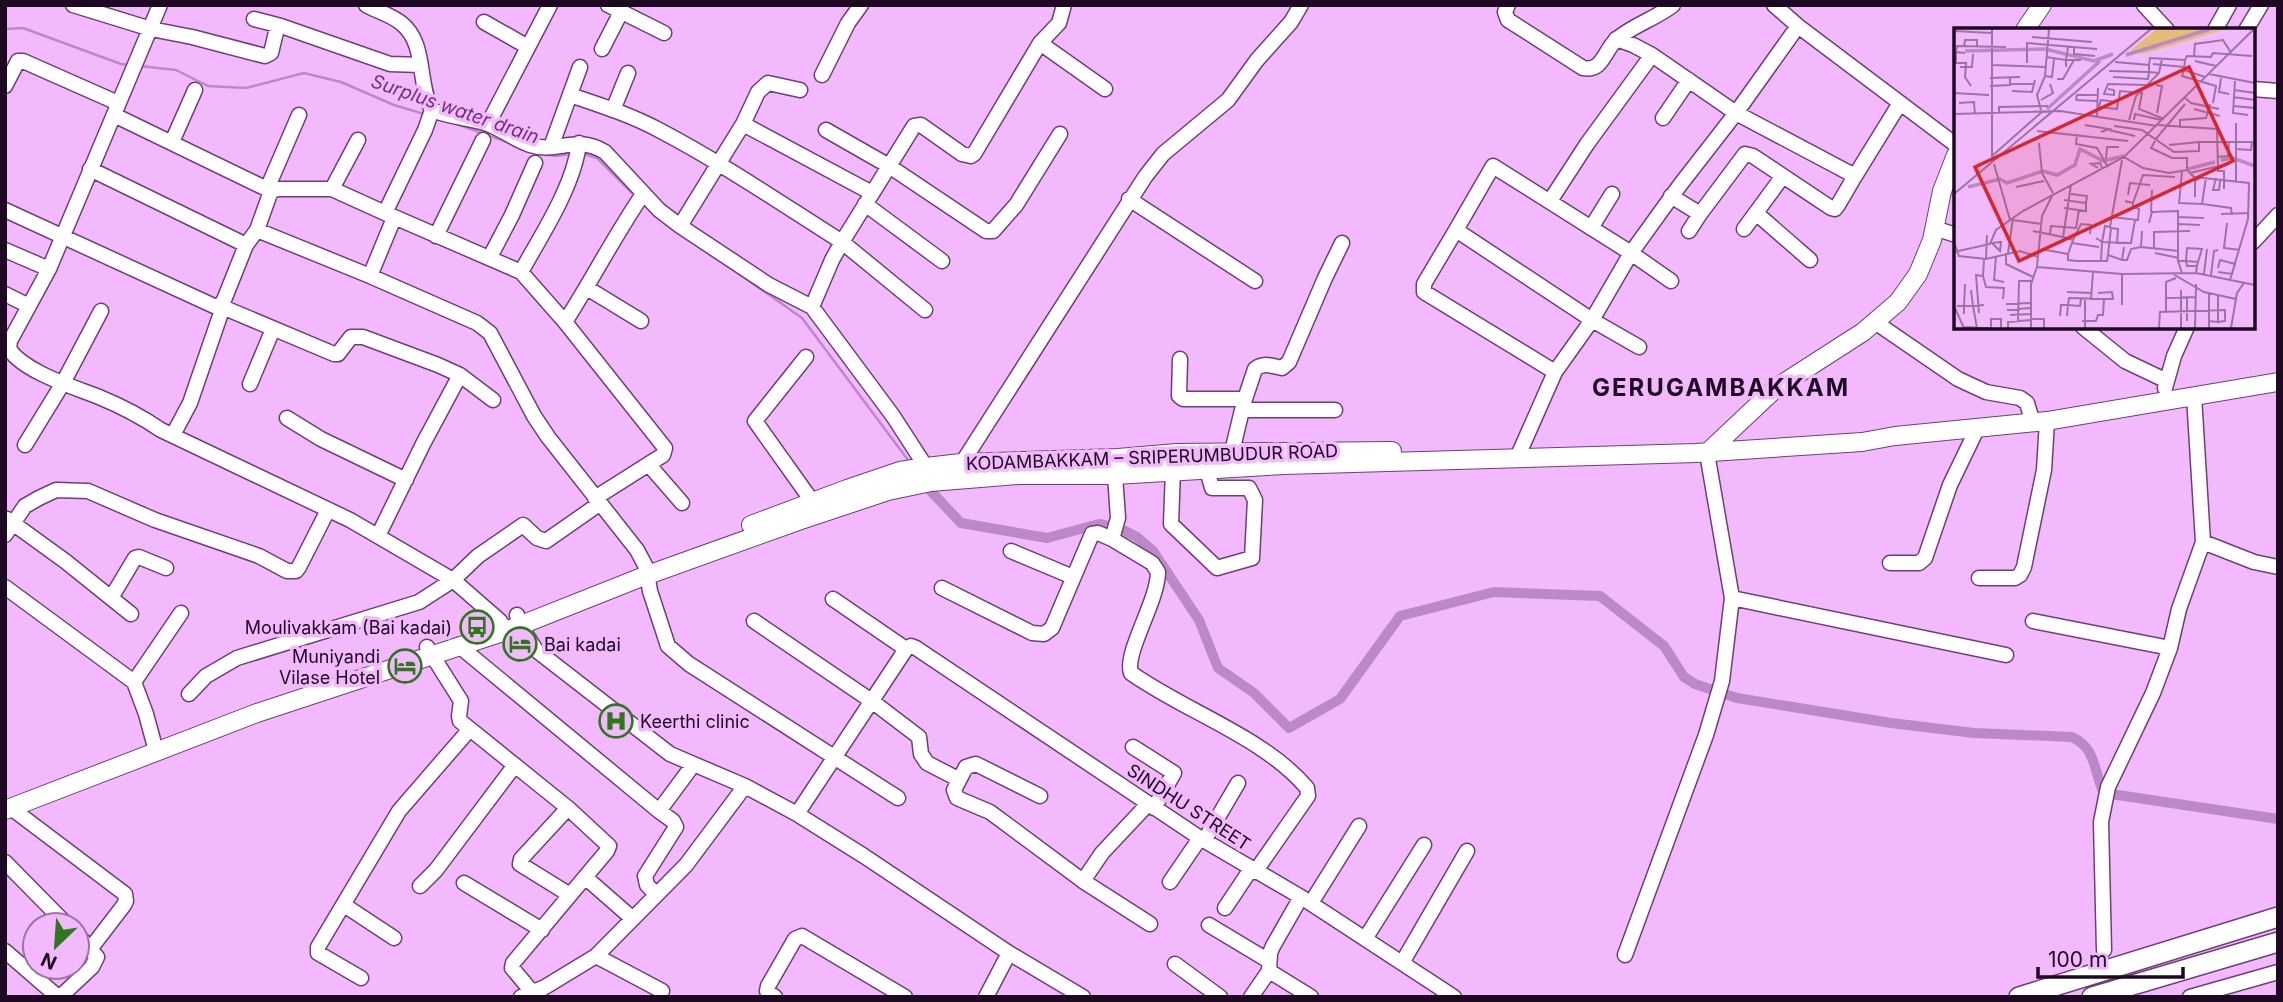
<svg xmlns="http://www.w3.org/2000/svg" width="2283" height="1002" viewBox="0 0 2283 1002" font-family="Inter,sans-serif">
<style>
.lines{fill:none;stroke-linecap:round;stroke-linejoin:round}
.stream{stroke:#bc88c7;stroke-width:2.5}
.canal{stroke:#bc88c7;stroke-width:10}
.minor-casing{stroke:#6f3e79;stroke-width:17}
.major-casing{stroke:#6f3e79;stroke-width:20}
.highway-casing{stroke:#6f3e79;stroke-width:22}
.minor{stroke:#fff;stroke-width:14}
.major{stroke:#fff;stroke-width:18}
.highway{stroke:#fff;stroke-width:19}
.labels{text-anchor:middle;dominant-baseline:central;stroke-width:7;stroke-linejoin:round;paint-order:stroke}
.street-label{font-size:18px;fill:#1d0921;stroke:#f2bafd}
.poi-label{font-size:18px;fill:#1d0921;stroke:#f2bafd;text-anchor:end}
.water-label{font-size:19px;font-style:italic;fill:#70317d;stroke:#f2bafd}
.district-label{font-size:24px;font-weight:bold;letter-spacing:2px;fill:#1d0921;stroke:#f2bafd}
.inset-river{fill:none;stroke:#bc88c7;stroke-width:3.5}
.inset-road{fill:none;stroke:#9d73a5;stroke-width:2}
.view{fill:#d62828;fill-opacity:0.15;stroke:#d62828;stroke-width:3.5}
.inset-edge{fill:none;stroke:#1d0921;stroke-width:3.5}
</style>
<rect width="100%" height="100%" fill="#f2bafd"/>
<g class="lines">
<path class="stream" d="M5,29L23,28L121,64L129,65
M140,66L176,70L208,86L246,88L304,73L341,82L394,105L424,114
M454,123L510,143
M581,153L597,158L635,196
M540,154L556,156L571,154
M744,277L802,318L908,460"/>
<path class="canal" d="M925,485L961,523L1047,538L1099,524L1121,529L1137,537L1153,551L1199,620L1218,668L1254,693L1289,728L1340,699L1400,616L1494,592L1600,596L1664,646L1684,677L1695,684L1737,698L1891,723L1974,733L2072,737C2095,748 2093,766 2102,789L2111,794L2278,819"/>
<defs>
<path id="minor" d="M73,5L151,29L192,37L265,56L271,53L277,28L281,26L390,64L421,65
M160,5L49,269L10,341L9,349C24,372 74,387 99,397C121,406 142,417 161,430L350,520L453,580L500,621L506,631
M366,5C377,11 391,15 401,23C427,43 417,83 432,110
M608,5L664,33
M1508,5L1505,12L1508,20L1583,68C1602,72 1604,52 1615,41C1627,28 1657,18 1673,5
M1774,5L1798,26
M2144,5L2167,30
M254,19L281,26
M484,22L528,47
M2215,30L2229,5
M2246,30L2261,5
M1616,39L1633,45L1652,55
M1040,43L1059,23L1064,5
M602,49L621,12
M822,75L848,23L861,5
M5,86L18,61H23L118,103
M2253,89L2278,91
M570,95C600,105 631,115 659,130C722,163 782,204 842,242L914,126L921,125L962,154L971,156L974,154L1040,43L1105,89
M432,110C449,117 467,118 485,123C501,128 514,140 530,145C558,154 575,134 605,152L659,210L680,226L769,285L812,307L893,416L926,467L929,475
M432,110L425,130L385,213L521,272L565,322L665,448L663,455L595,498
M613,110L628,73
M114,115L271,191
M1663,118L1689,80
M488,124L550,5
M743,124L872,193
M826,130L889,166L986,231H993L1016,205L1060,134
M172,142L195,90
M551,147L580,67
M90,169L246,245
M267,189L299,115
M332,189L358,140
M1671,196L1700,214L1745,154L1753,156L1831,208L1835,209L1838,205L1855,176
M1129,199L1255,281
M1550,201L1587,144L1652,55L1736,113L1855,176L1900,103
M865,204L942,261
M5,210L214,306H220L224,300L246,245L257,230L370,276L477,323L490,333L534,416L548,437L637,550L646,567L650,591L668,646L689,664L898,798
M1756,213L1810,260
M680,226L743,124L758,92L768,83L800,90
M1591,228L1612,194
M1934,228L1956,235
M1744,229L1783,176
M257,230L271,191L278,189H332L385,213
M1456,230L1493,166L1631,253L1671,281
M1689,231L1700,214
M436,236L483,140
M2253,242L2278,215
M5,250L49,269
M490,257L512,215L535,163
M521,272C542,234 574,186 579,143
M370,276L394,218
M587,288L641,321
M5,294L29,306
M220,306L334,354H338L351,337H363L438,365L460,375L493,400
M812,307L832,260L842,242L925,310
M565,322C592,280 615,235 643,194
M1875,322L1958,379L1986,392L2020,398L2027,403L2033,423
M2083,327L2125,361L2167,381
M806,357L755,421L812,501
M1180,359L1179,396L1183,399H1245L1242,410H1335
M1555,372L1424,292V284L1456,230L1592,320L1639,347
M250,384L273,329
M2165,388L2174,356L2187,327
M1245,399L1255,369C1264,362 1272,366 1282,368L1289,362L1325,278L1342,243
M287,418L321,439L406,480
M173,435L190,403L223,307
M25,445L63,383L101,311
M1517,458L1555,372L1592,320L1631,253L1680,185L1736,113L1798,26L1956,145
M1230,460L1242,410
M962,463L1145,177L1163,154L1228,100L1257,60L1291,22L1301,5
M1117,464L1115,475L1118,518L1112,539L1152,563L1158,572C1158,601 1124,653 1131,673C1186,712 1264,737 1307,788L1308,796L1255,872
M649,465L682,503
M1173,470L1171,524L1217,568L1252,558L1255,500L1249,488H1212L1207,470
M7,519L65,561L131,614
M5,535L25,506L39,498L56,490L88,491L155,520L259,556L287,571H296L299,567L328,510
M378,536L423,444L460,375
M2203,542L2254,562L2278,567
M1011,551L1073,577
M1890,563H1919L1925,558L1950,485L1977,429
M1979,578H2015L2020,575L2024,567L2044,470L2047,421
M5,587L134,682L146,714L156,751
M942,588L1032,633L1044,634L1052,628L1092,534L1098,533L1112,539
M111,598L135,558L139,557L166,568
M1732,598L2006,655
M833,599L906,649
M517,615L520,625L536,650L670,754L745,786L797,814L864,856L1009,953L1083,997
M754,621L873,702L919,737L921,754L927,763L958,779
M2033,621L2170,648
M458,645L659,811L693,765
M427,647L461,701L459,716L460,721L568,808L609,846L607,851L513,963L512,968L533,993L540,997
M906,649L911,646L916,648L1200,838L1301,897L1454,997
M134,682L181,613
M189,694L206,676L237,658L419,602L453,580L478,556L523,525L537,538L546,541L599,504
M1133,747L1174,773L1154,808
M1040,796L976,764L966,767L954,790L957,798L990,812L1083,881L1150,924
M11,808L125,894L126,901L124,905L91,948
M568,808L521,859L520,864L570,895
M797,814L906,649
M1204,841L1238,783
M5,862L67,925
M585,877L633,919
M1083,881L1102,853L1148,804
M1170,882L1200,838
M464,883L542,930
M420,886L436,870L515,765
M656,894L647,885L645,876L676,827L673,821L659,811
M1311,903L1359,826
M344,905L394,938
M1225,908L1251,869
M1209,925L1269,961
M1365,939L1424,845
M2104,950L2101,822L2108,787L2153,693L2170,648L2179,609L2203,542L2194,396
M5,951L58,997
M1625,955L1706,735L1722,681L1732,598L1707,453
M596,956L662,991
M1402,963L1467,851
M1175,964L1220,997
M1269,971L1311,997
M361,978L318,953V947L399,811L470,729
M60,997L92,967L97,957L77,934
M521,997L545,987L596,956L686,865L745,786
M775,997L767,991L768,986L795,939L802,936L905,997
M986,997L1009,953
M1251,997L1269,971L1270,953L1273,946L1301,897
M2190,997L2278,972"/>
<path id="major" d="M2025,30L2042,5
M1707,453L1776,388L1863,332L1898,302L1918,274L1932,240L1942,191L1956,155
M751,525L847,489L900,471L926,467L961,463L1118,458L1177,453L1392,451
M5,810L257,713L506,631L642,577L798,521L888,491L931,482L1019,475H1115L1284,465L1696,453L1862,442L1895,436L2047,421L2278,382"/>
<path id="highway" d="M2019,997L2278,917
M2092,997L2278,942"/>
</defs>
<use href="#minor" class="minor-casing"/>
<use href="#major" class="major-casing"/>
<use href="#highway" class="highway-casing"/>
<use href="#minor" class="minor"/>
<use href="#major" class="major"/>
<use href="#highway" class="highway"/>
</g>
<defs>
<symbol id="bus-ring" viewBox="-11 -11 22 22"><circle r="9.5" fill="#f2bafd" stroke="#2d771d" stroke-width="1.5"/><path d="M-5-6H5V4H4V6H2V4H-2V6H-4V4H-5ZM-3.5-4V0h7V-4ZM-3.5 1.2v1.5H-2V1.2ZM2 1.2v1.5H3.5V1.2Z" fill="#2d771d"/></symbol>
<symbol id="hotel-ring" viewBox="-11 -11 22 22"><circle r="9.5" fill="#f2bafd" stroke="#2d771d" stroke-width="1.5"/><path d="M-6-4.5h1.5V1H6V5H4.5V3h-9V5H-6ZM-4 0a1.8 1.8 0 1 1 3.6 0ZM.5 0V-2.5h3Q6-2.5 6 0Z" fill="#2d771d"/></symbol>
<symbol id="hospital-ring" viewBox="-11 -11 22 22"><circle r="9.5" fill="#f2bafd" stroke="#2d771d" stroke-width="1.5"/><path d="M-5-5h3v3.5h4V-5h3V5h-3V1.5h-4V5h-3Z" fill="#2d771d"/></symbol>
</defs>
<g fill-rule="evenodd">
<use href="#bus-ring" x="458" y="608" width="38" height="38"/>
<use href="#hotel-ring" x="501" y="625" width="38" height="38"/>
<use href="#hotel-ring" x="386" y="647" width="38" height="38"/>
<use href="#hospital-ring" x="597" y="702" width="38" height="38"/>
</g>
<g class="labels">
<g class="street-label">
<text transform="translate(1152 457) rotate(-2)">KODAMBAKKAM – SRIPERUMBUDUR ROAD</text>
<text transform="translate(1189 807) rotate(33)">SINDHU STREET</text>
</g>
<g class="poi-label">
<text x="452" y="627">Moulivakkam (Bai kadai)</text>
<text x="544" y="644" text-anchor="start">Bai kadai</text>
<text x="380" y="656">Muniyandi<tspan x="380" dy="21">Vilase Hotel</tspan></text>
<text x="640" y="721" text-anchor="start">Keerthi clinic</text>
</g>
<g class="water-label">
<text transform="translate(455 109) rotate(19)">Surplus water drain</text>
</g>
<g class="district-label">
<text x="1721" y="387">GERUGAMBAKKAM</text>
</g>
</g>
<g transform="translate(1954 28)">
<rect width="301" height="301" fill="#f2bafd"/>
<path d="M203,1H272L193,25L172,26Z" fill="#e4bc76"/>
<path class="inset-river" d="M11,23L91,21L140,33L159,26M172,27L256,1M93,81L146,33M267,132L279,130L301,138M234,141L261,134M14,159L46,151L53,155L89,143L103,147L121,137L126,121L149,133L170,128"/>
<path class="inset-road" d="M0,3L38,5M78,9L138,14M10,19L11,12H23V19M114,19L112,32H127M120,20V26L141,28M2,24V35H12L11,49L17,58M11,25L2,24L3,18L52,19M240,28L241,16L269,12L276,23M92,29L112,32V39M231,32L233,28L257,29L259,25L298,28M241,33L262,38M161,34L195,37V44L205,45L208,31M73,35V15L143,21M199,36L230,39M37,37L91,39M195,37L196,30L231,32L230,42L251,49M6,39H18L19,26M230,42L228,48L262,58L259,75M155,43L195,44L194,51L159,49M255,46L301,55M91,48L98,49L100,31M36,50L66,49M267,50L265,64L275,66M103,51H109L120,32M281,53L279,85L294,87M56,56H79M202,57L208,58L203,85M36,58L56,57V49M154,61L160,62V67L150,66L154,56L192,57M280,62L301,65M58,63L78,64L81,52M0,65L35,67M279,69L301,72M165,70L166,63L188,65L185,81L210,91M231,70L237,75L265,81M87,72L99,65L96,56M122,72L123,67H143M122,72L143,73M5,75L20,74L21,87M279,78L301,80V106M143,79L163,81L164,74L147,72L145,79M240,81L266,88M87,82L83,67L91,48L95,1M0,86L106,83L203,98M45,86V79L94,78M143,88L144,60M175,92L182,68L205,45M180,92L181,86L207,92M131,97L155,101L147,104M204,97L263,101L264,143H270V161M160,98L188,102L220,124L245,123V114H301M226,100V92L252,90L256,76M155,102L181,108M83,103L174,113M123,106L122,116L143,120L154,139M201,112L231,76M201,113L197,120L218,130H233V142M85,115L88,145L99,165M215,117L245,114M281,121L297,122L298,114M38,128L89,83M38,129V1M170,129L189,140L215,145L233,142M263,129L274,128L275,114M152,131L153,119H165M40,136L56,192M144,140L137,136L146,135L148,140M233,142L240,149L295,155L294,191L276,252M236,145L273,136M252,149L248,176L277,180L278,187M262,150L259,162H265L266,153M282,153V95M62,159L90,153M0,166L197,1M99,166L88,188L83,239L168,246L242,245L301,257M174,167L176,155L196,157M241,169V153L246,150M110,172L132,175L133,168L117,166M171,173L179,175L189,147L221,149M225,175L248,176M225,176L228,143M110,180L132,183V175M197,184L198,162M267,186L295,185M157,189L184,192L185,181L179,179V175M224,189L250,190M59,192L88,196M195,195L198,184L224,183V196M273,195L270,220L286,222M156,199L151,198L148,214L177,215L181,192M156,199L168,132M79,203L109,209L117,157M188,203L187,219L225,223M96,206L97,198L122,200L125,182M142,210L148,214L147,233M119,212L127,196L137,197L136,206M0,214L5,228L32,231L66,223L84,229M37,214L46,223L47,214L39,215M118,215L145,219M200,220V204L236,203M87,221L114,226L119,212L109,209M0,224L36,216L42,202L69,183L170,129L300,1M52,225V236L79,249M54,225L59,190M201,225L225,230M114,226V232L123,233H153L154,227L168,232L170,219M154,227L157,200L164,201L163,216M42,229L40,252L50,254M32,231L33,207M168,232H173L177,221L187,219M224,233V196L246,197M264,244L278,246L281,236L266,232L264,240M228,245L224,233H232L233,220L248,221L244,234M242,245L243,238L244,234L232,233L233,238H243M219,246L250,264L282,271M250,246L253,221M168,247V277M257,247L260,223L264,222M29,248L32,259L50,260L49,271M17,262L19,278L30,277M227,262V300M113,264L137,265M233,269V293M212,270L241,269M127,271L126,278L114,277L115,270L159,271L158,264L144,265M137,272L139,244M52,276L76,275M0,278L10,300M3,278H10L11,256M53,282L76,280M212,284V254L222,250M25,285L22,247L29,248L30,231M10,286V278H19L23,300M56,287L77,286M106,288L107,277H114L113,288M77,291H90V300M64,293L65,253H77M128,293H142L144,287H149L150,271M255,293L264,294V268M10,299L35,300M37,300V291H47V300M54,300V294L77,292M77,300V256L83,239M131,300V272M205,300L206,284L271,282V293L264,294M241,300L242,256M255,300V265M277,300L283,265L290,255"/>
<path class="view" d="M235,39L279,133L65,233L21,139Z"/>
<rect width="301" height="301" class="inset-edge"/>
</g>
<rect width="2283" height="1002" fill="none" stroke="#1d0921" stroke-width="14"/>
<g transform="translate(56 946) rotate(205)"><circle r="33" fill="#f2bafd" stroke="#9d73a5" stroke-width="2"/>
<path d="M0-5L12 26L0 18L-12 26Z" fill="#2d771d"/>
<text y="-10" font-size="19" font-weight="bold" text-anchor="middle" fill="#1d0921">N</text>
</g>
<path d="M2038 967v10h145v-10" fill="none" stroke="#1d0921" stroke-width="3.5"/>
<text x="2048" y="967" font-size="21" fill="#1d0921" stroke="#f2bafd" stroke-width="5" paint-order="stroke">100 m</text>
</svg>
